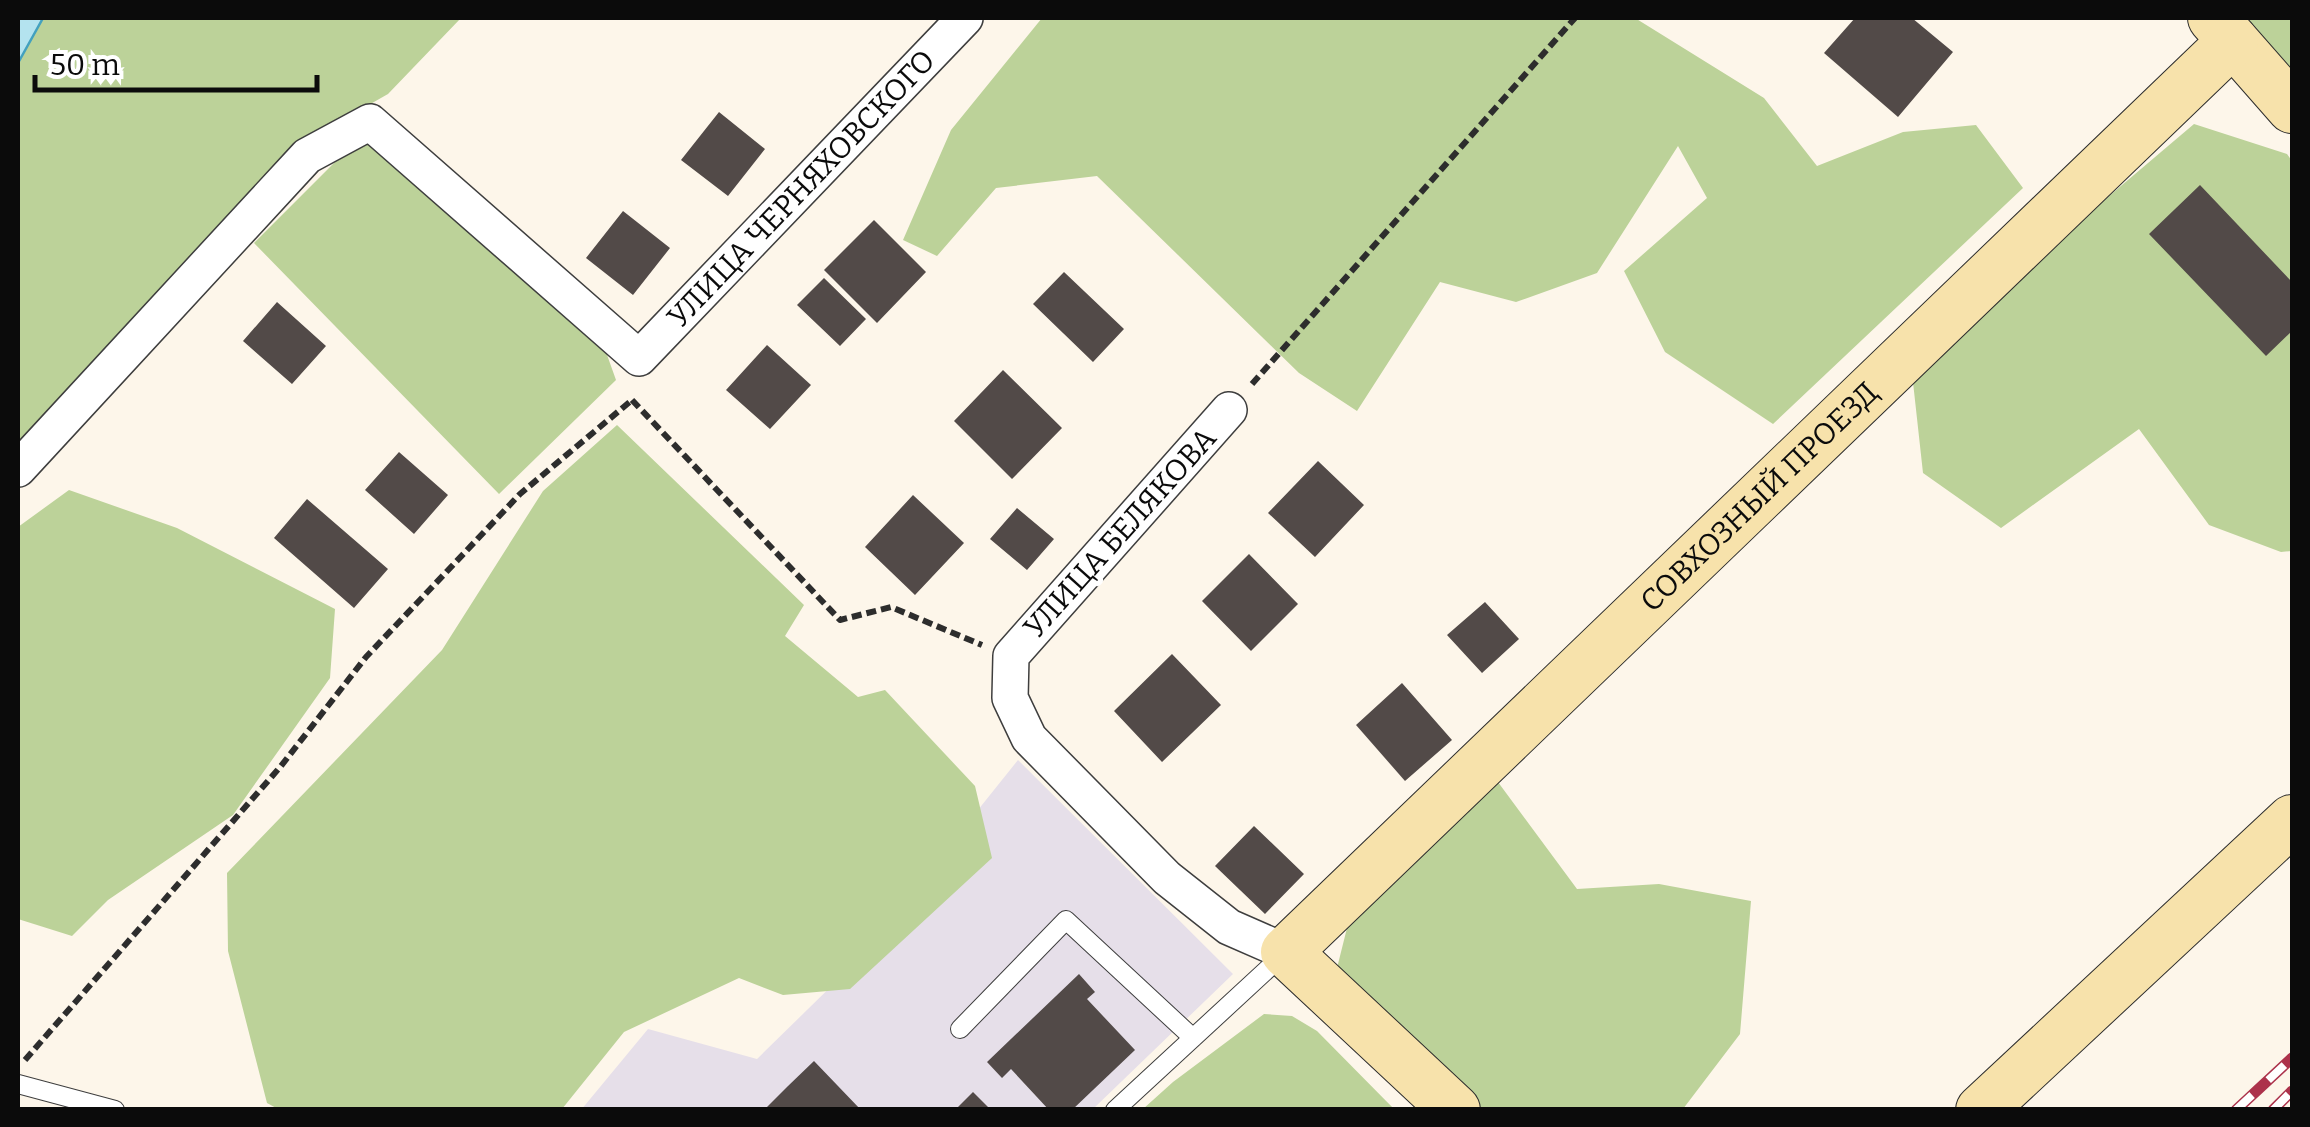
<svg xmlns="http://www.w3.org/2000/svg" width="2310" height="1127" viewBox="0 0 2310 1127" font-family="Bitter,serif">
<style>
.industrial{fill:#e6dfe9}
.forest{fill:#bcd299}
.water{fill:#b4e3ef;stroke:#43a1bf;stroke-width:2.5}
.building{fill:#524a48}
.lines{fill:none;stroke-linecap:round;stroke-linejoin:round}
.service-casing{stroke:#3e3e3e;stroke-width:20}
.minor-casing{stroke:#3e3e3e;stroke-width:38}
.secondary-casing{stroke:#2d2d2d;stroke-width:52}
.path{stroke:#2d2d2d;stroke-width:6;stroke-dasharray:10 5;stroke-linecap:butt}
.service{stroke:#fff;stroke-width:18}
.minor{stroke:#fff;stroke-width:35}
.secondary{stroke:#f7e2ab;stroke-width:50}
.rail-casing{stroke:#ac324b;stroke-width:11}
.rail{stroke:#fff;stroke-width:8;stroke-dasharray:22;stroke-linecap:butt}
.labels{text-anchor:middle;dominant-baseline:central;stroke-width:10;stroke-linejoin:round;paint-order:stroke}
.street-label{font-size:30px;fill:#0b0b0b;stroke:#fff}
</style>
<rect width="100%" height="100%" fill="#fdf6ea"/>
<path class="industrial" d="M1018,760L1233,974L1093,1109L581,1110L648,1029L757,1059L857,961Z"/>
<path class="forest" d="M43,18H461L388,94L293,148L18,453V63Z
M1042,18H1635L1764,98L1817,166L1903,132L1976,125L2023,188L1773,424L1665,352L1624,271L1707,198L1678,146L1597,273L1516,302L1440,282L1357,411L1299,373L1097,176L996,188L937,256L903,240L951,130Z
M2241,18H2292V76Z
M2194,124L2287,154L2292,161V551L2281,552L2209,525L2139,429L2001,528L1923,473L1911,364Z
M360,137L606,352L616,380L499,494L254,243Z
M617,425L804,605L785,636L858,697L885,690L975,786L992,858L850,989L783,995L739,978L624,1032L562,1109H278L267,1103L228,951L227,873L442,650L543,491Z
M69,490L177,528L335,609L330,678L233,815L108,900L72,936L18,919V527Z
M1495,778L1577,889L1659,884L1751,901L1740,1034L1683,1109H1480L1336,972L1354,900Z
M1264,1014L1292,1016L1317,1031L1394,1109H1143L1173,1082Z"/>
<path class="water" d="M18,18H43L18,63Z"/>
<path class="building" d="M1855,18H1912L1953,52L1898,117L1824,53Z
M719,112L765,149L728,196L681,160Z
M2200,185L2292,282V331L2266,356L2149,234Z
M623,211L670,248L633,295L586,258Z
M874,220L926,272L877,323L824,270Z
M1064,272L1124,329L1093,362L1033,304Z
M824,278L866,319L840,346L797,305Z
M277,302L326,346L292,384L243,341Z
M767,345L811,385L770,429L726,390Z
M1003,370L1062,428L1012,479L954,421Z
M399,452L448,495L414,534L365,490Z
M1318,461L1364,505L1315,557L1268,513Z
M913,495L964,543L915,595L865,547Z
M307,499L388,569L354,608L274,538Z
M1017,508L1054,539L1027,570L990,539Z
M1249,554L1298,604L1251,651L1202,601Z
M1485,602L1519,639L1482,673L1447,635Z
M1172,654L1221,705L1162,762L1114,711Z
M1402,683L1452,740L1405,781L1356,725Z
M1254,826L1304,874L1265,914L1215,866Z
M1079,974L1095,992L1087,999L1135,1050L1072,1110H1049L1011,1069L1002,1078L987,1062Z
M814,1061L861,1110H764L788,1086Z
M973,1092L991,1110H955Z"/>
<g class="lines">
<defs>
<path id="service" d="M960,1029L1066,920L1193,1038
M18,1084L115,1110
M1115,1110L1285,953"/>
<g id="minor">
<path d="M1229,410L1011,656L1010,698L1029,738L1167,878L1229,927L1286,952"/>
<path id="s1" d="M18,469L307,156L370,122L639,358L965,18"/>
</g>
<g id="secondary">
<path d="M2213,18L2292,108"/>
<path id="s2" d="M1455,1110L1286,952L2233,41"/>
<path d="M1981,1110L2292,820"/>
</g>
</defs>
<use href="#service" class="service-casing"/>
<use href="#minor" class="minor-casing"/>
<use href="#secondary" class="secondary-casing"/>
<path class="path" d="M1252,384L1575,18
M632,400L840,620L891,607L982,645
M25,1060L281,766L366,657L520,494L632,400"/>
<use href="#service" class="service"/>
<use href="#minor" class="minor"/>
<use href="#secondary" class="secondary"/>
<defs>
<path id="rail" d="M2236,1110L2292,1058
M2273,1110L2292,1091"/>
</defs>
<use href="#rail" class="rail-casing"/>
<use href="#rail" class="rail"/>
</g>
<g class="labels">
<g class="street-label">
<text stroke="none"><textPath href="#s1" startOffset="1090">УЛИЦА ЧЕРНЯХОВСКОГО</textPath></text>
<text stroke="none"><textPath href="#s2" startOffset="888">СОВХОЗНЫЙ ПРОЕЗД</textPath></text>
<text transform="translate(1120 533) rotate(-48)">УЛИЦА БЕЛЯКОВА</text>
</g>
</g>
<rect width="2310" height="1127" fill="none" stroke="#0b0b0b" stroke-width="40"/>
<path d="M35 75v15h282v-15" fill="none" stroke="#0b0b0b" stroke-width="5"/>
<text x="50" y="75" font-size="30" fill="#0b0b0b" stroke="#ffffff" stroke-width="8" paint-order="stroke">50 m</text>
</svg>
